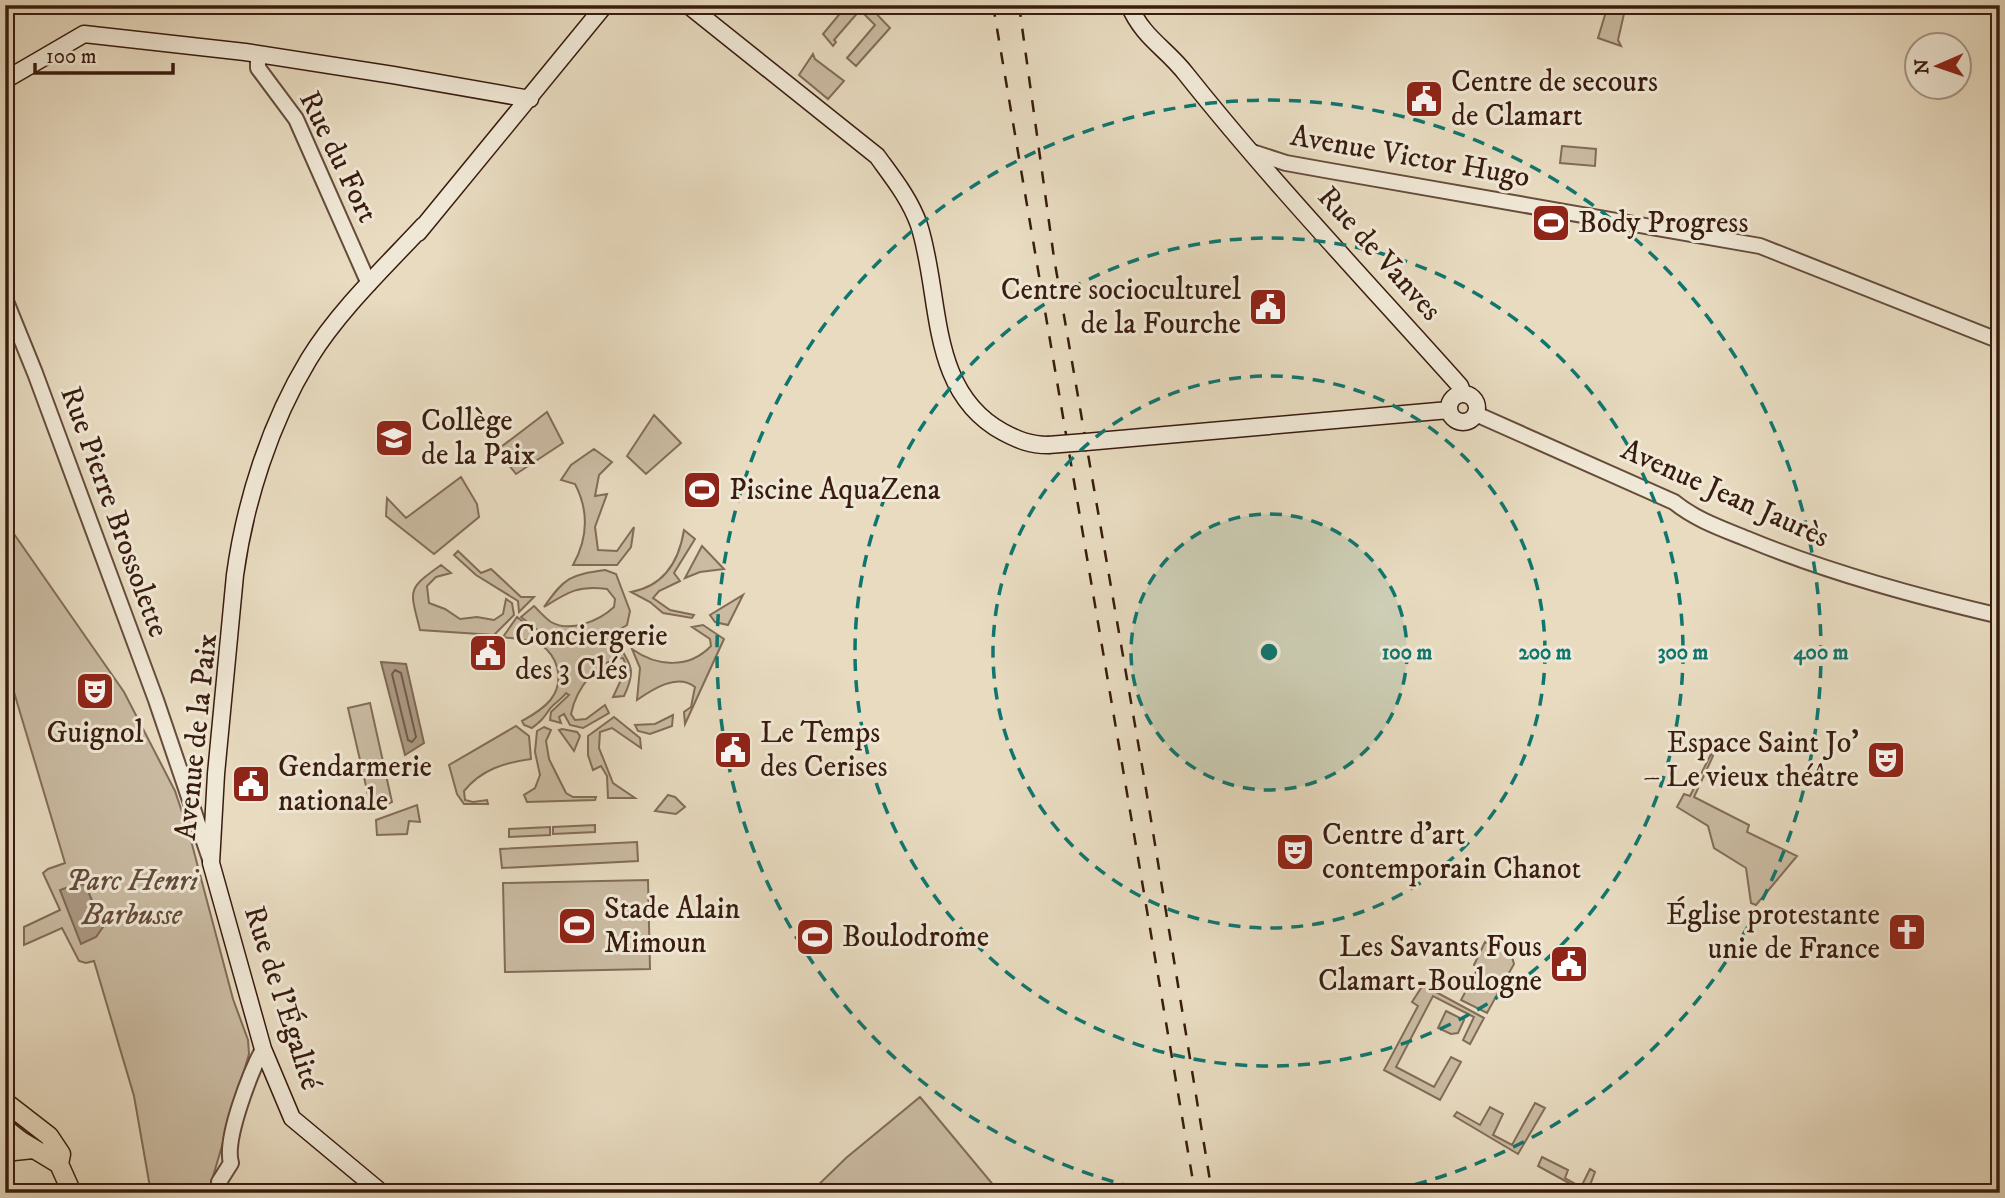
<svg xmlns="http://www.w3.org/2000/svg" width="2005" height="1198" viewBox="0 0 2005 1198" font-family="'IM FELL DW Pica',serif">
<style>
.green{fill:#cabba2;stroke:#826c58;stroke-width:2}
.water{fill:#ac9a84;stroke:#7e6855;stroke-width:2}
.lines{fill:none;stroke-linecap:round;stroke-linejoin:round}
.shore{stroke:#725b4a;stroke-width:2}
.tertiary-casing{stroke:#654c3b;stroke-width:18}
.secondary-casing{stroke:#391c0f;stroke-width:19}
.primary-casing{stroke:#391c0f;stroke-width:21}
.tertiary{stroke:#f0e8d6;stroke-width:14}
.secondary{stroke:#f0e8d6;stroke-width:16}
.primary{stroke:#e8dbc0;stroke-width:18}
.rail{stroke:#391c0f;stroke-width:2.5;stroke-dasharray:12 12;stroke-linecap:butt}
.secondary-bridge-casing{stroke:#391c0f;stroke-width:19;stroke-linecap:butt}
.secondary-bridge{stroke:#f0e8d6;stroke-width:16}
.ring{fill:none;stroke:#0f766e;stroke-width:3.5;stroke-dasharray:12 9}
.labels{text-anchor:middle;dominant-baseline:central;stroke-width:6;stroke-linejoin:round;paint-order:stroke}
.poi-label{font-size:30px;fill:#391c0f;stroke:#f0e8d6;text-anchor:start}
.street-label{font-size:30px;fill:#391c0f;stroke:#f0e8d6}
.park-label{font-size:30px;font-style:italic;fill:#644c3b;stroke:#f0e8d6}
.centre{fill:#0f766e;stroke:#f0e8d6;stroke-width:3.5}
.ring-label{font-size:21px;text-anchor:middle;font-weight:bold;fill:#0f766e;stroke:#f0e8d6;stroke-width:6;stroke-linejoin:round;paint-order:stroke}
</style>
<rect width="100%" height="100%" fill="#e8dbc0"/>
<filter id="stains"><feTurbulence type="fractalNoise" baseFrequency=".00286" numOctaves="4"/><feColorMatrix values="0 0 0 0 .2 0 0 0 0 .09 0 0 0 0 .02 0 0 0 .5 -.17"/></filter>
<radialGradient id="worn" r=".72"><stop offset=".6" stop-color="#630" stop-opacity="0"/><stop offset="1" stop-color="#630" stop-opacity=".3"/></radialGradient>
<path class="green" d="M847,5H868L890,28L856,66L847,58L875,25L860,10L834,40L836,42L833,46L823,34Z
M1608,5H1626L1618,40L1621,46L1598,38Z
M813,54L815,59L844,81L828,99L799,75Z
M1562,146L1596,149L1595,166L1560,163Z
M547,412L563,443L516,474L497,450Z
M654,415L681,443L646,474L627,456Z
M594,449L612,462L599,475L595,496L607,494L595,527L598,550L617,551L634,527L631,547L617,565H573C588,538 589,511 575,484L561,480L571,465Z
M461,477L477,504L479,517L434,554L386,516L387,498L406,518Z
M5,521L124,692L175,791L189,833L233,999L248,1040L249,1054L212,1180L211,1193H151L134,1096L94,961L86,963L79,961L62,928L24,945V927L60,910L43,873L48,869L65,863L5,662Z
M684,530L695,539L674,573L680,581L659,591L653,598L670,610L694,615L692,618L663,613L650,602L631,592C664,586 679,561 684,530Z
M702,546L724,569L700,572L685,578Z
M458,551L481,573L491,569L521,597H534L519,612L518,601L476,575L454,555Z
M441,565L451,573L436,577L427,586L429,603L445,609L460,619L477,617L494,620L503,614L506,599L512,603L514,615L494,635L420,630C410,589 406,590 441,565Z
M605,570L616,574L630,611L627,625L619,630C617,664 643,656 624,696L613,697L627,667L623,658C597,660 576,689 571,714L575,720L586,719L605,705L609,713L583,728L570,725L564,714L559,717L561,723L550,720L551,712L569,695L566,693C561,700 554,703 549,710C543,719 541,721 532,728L524,725L522,721C544,709 564,695 557,667C555,659 549,650 541,645C531,639 515,639 503,637L517,617L544,638L554,642V638L545,636L521,617L534,606C539,611 545,618 551,622C570,633 599,621 614,607L615,599L607,589C578,585 568,592 544,607C565,577 570,575 605,570Z
M743,595L728,625L715,622L710,615Z
M703,625L724,639L685,724L684,712L691,707L695,687C677,673 653,689 637,700L640,668L632,649C657,667 689,669 711,646L710,639L692,627Z
M370,703L392,802L372,812L348,708Z
M673,715L672,726L650,734L638,731L635,725L655,724Z
M614,717L640,738L641,748L612,728L600,732L599,748L613,783L635,798H608L607,776L601,766L593,770L588,755V736Z
M516,726L529,736L531,759C504,763 482,769 464,791L465,800L473,802L487,800L488,804H464L457,794L449,765Z
M544,727L551,730L546,741L549,759L566,793L573,797H596L595,800L527,802L524,795L535,788L540,775L535,752L537,731Z
M562,729L577,732L580,736L574,751L559,730Z
M1711,754L1713,756L1694,797L1749,825L1747,832L1797,856L1756,905L1751,903L1746,868L1714,848L1708,826L1677,807L1684,794L1690,796Z
M668,795L675,797L685,807L676,814L655,811Z
M417,805L420,822L409,821L407,834L377,835L376,820Z
M595,825V832L553,834V827Z
M550,827V835L509,837V829Z
M637,842L638,861L502,868L500,849Z
M648,880L650,969L505,972L503,883Z
M1485,942L1512,957L1514,964L1487,1013L1461,1000L1478,968L1474,965Z
M1423,985L1484,1018L1470,1044L1463,1040L1474,1017L1433,996L1396,1067L1434,1087L1451,1057L1461,1062L1440,1100L1384,1070L1418,1006L1412,1002Z
M1446,1011L1464,1020L1458,1033L1451,1034L1438,1028Z
M920,1097L1000,1193H810L846,1158Z
M1535,1103L1545,1108L1518,1154L1454,1116L1457,1112L1480,1125L1490,1107L1503,1114L1493,1135L1512,1145Z
M1542,1157L1568,1170L1565,1178L1581,1187L1590,1169L1595,1172L1587,1193L1538,1166Z"/>
<path class="water" d="M381,662L406,664L424,743L405,755Z
M79,883L86,886L103,927L96,937L81,944L60,890Z"/>
<g class="lines">
<path class="shore" d="M395,670L401,673L416,737L412,742L408,740L392,674Z"/>
<defs>
<path id="tertiary" d="M258,55V68L296,119L369,284
M1252,152L1286,163L1325,170L1760,246L2000,341
M5,299L35,373L156,700L211,862
M1476,414L1674,502C1696,520 1723,529 1750,540C1830,573 1915,596 2000,616
M220,1193L219,1182L231,1163C224,1139 251,1071 263,1049"/>
<path id="secondary" d="M688,5L877,156C893,178 910,199 919,225C942,296 927,391 1003,432C1018,440 1030,445 1048,445
M1129,5C1143,38 1166,48 1186,74C1272,182 1368,283 1460,386L1463,394
M5,80L84,34L245,52L393,75L530,99
M418,233L605,5
M1449 408a14 14 0 1 1 28 0a14 14 0 1 1-28 0Z
M1086,442L1449,410
M382,1193L292,1118L263,1049L211,863L216,774L235,575C245,502 270,423 309,359C339,310 386,266 424,225"/>
<path id="primary" d="M9,1105L49,1136L61,1154L59,1164
M7,1130L21,1141L59,1164L72,1193
M5,1154L14,1151L33,1149"/>
</defs>
<use href="#tertiary" class="tertiary-casing"/>
<use href="#secondary" class="secondary-casing"/>
<use href="#primary" class="primary-casing"/>
<use href="#tertiary" class="tertiary"/>
<use href="#secondary" class="secondary"/>
<use href="#primary" class="primary"/>
<path class="rail" d="M993,5L1195,1193
M1019,5L1054,258L1144,777L1212,1193"/>
<defs>
<path id="secondary-bridge" d="M1048,445L1086,442"/>
</defs>
<use href="#secondary-bridge" class="secondary-bridge-casing"/>
<use href="#secondary-bridge" class="secondary-bridge"/>
</g>
<circle cx="1269" cy="652" r="138" fill="#0f766e" fill-opacity=".12"/>
<g class="ring">
<circle cx="1269" cy="652" r="138"/>
<circle cx="1269" cy="652" r="276"/>
<circle cx="1269" cy="652" r="414"/>
<path d="M1154 1192A552 552 0 1 1 1384 1192"/>
</g>
<defs>
<symbol id="civic-square" viewBox="-11 -11 22 22"><rect x="-9" y="-9" width="18" height="18" rx="4" fill="#8f2418" stroke="#f0e8d6"/><path d="M-.6-6.5H3V-4.5H.6V-3L4-1V1h2V6H-6V1h2V-1L-.6-3ZM-1.2 2.5V6h2.4V2.5Z" fill="#fff"/></symbol>
<symbol id="stadium-square" viewBox="-11 -11 22 22"><rect x="-9" y="-9" width="18" height="18" rx="4" fill="#8f2418" stroke="#f0e8d6"/><path d="M0-5a6.5 5 0 1 0 0 10a6.5 5 0 1 0 0-10ZM-3.5-1.8h7v3.6h-7Z" fill="#fff"/></symbol>
<symbol id="school-square" viewBox="-11 -11 22 22"><rect x="-9" y="-9" width="18" height="18" rx="4" fill="#8f2418" stroke="#f0e8d6"/><path d="M0-5L7-2L0 1L-7-2ZM-4 1L0 2.5L4 1V4Q0 6-4 4Z" fill="#fff"/></symbol>
<symbol id="theatre-square" viewBox="-11 -11 22 22"><rect x="-9" y="-9" width="18" height="18" rx="4" fill="#8f2418" stroke="#f0e8d6"/><path d="M-5-5.5Q0-4 5-5.5V0Q5 5 0 6Q-5 5-5 0ZM-3.3-2.5H-1v1.5H-3.3ZM1-2.5H3.3v1.5H1ZM-2.8 1Q0 5.5 2.8 1Z" fill="#fff"/></symbol>
<symbol id="church-square" viewBox="-11 -11 22 22"><rect x="-9" y="-9" width="18" height="18" rx="4" fill="#8f2418" stroke="#f0e8d6"/><path d="M-1.2-6h2.4v3.5h3.3v2.4h-3.3V6h-2.4V-.1h-3.3v-2.4h3.3Z" fill="#fff"/></symbol>
</defs>
<g fill-rule="evenodd">
<use href="#civic-square" x="1402" y="77" width="44" height="44"/>
<use href="#stadium-square" x="1529" y="201" width="44" height="44"/>
<use href="#civic-square" x="1246" y="285" width="44" height="44"/>
<use href="#school-square" x="372" y="416" width="44" height="44"/>
<use href="#stadium-square" x="680" y="468" width="44" height="44"/>
<use href="#civic-square" x="466" y="631" width="44" height="44"/>
<use href="#theatre-square" x="73" y="669" width="44" height="44"/>
<use href="#civic-square" x="711" y="728" width="44" height="44"/>
<use href="#theatre-square" x="1864" y="738" width="44" height="44"/>
<use href="#civic-square" x="229" y="762" width="44" height="44"/>
<use href="#theatre-square" x="1273" y="830" width="44" height="44"/>
<use href="#stadium-square" x="555" y="904" width="44" height="44"/>
<use href="#church-square" x="1885" y="910" width="44" height="44"/>
<use href="#stadium-square" x="793" y="915" width="44" height="44"/>
<use href="#civic-square" x="1547" y="942" width="44" height="44"/>
</g>
<g class="labels">
<g class="poi-label">
<text x="1451" y="82">Centre de secours<tspan x="1451" dy="34">de Clamart</tspan></text>
<text x="1578" y="223">Body Progress</text>
<text x="1241" y="290" text-anchor="end">Centre socioculturel<tspan x="1241" dy="34">de la Fourche</tspan></text>
<text x="421" y="421">Collège<tspan x="421" dy="34">de la Paix</tspan></text>
<text x="729" y="490">Piscine AquaZena</text>
<text x="515" y="636">Conciergerie<tspan x="515" dy="34">des 3 Clés</tspan></text>
<text x="95" y="733" text-anchor="middle">Guignol</text>
<text x="760" y="733">Le Temps<tspan x="760" dy="34">des Cerises</tspan></text>
<text x="1859" y="743" text-anchor="end">Espace Saint Jo'<tspan x="1859" dy="34">– Le vieux théâtre</tspan></text>
<text x="278" y="767">Gendarmerie<tspan x="278" dy="34">nationale</tspan></text>
<text x="1322" y="835">Centre d'art<tspan x="1322" dy="34">contemporain Chanot</tspan></text>
<text x="604" y="909">Stade Alain<tspan x="604" dy="34">Mimoun</tspan></text>
<text x="1880" y="915" text-anchor="end">Église protestante<tspan x="1880" dy="34">unie de France</tspan></text>
<text x="842" y="937">Boulodrome</text>
<text x="1542" y="947" text-anchor="end">Les Savants Fous<tspan x="1542" dy="34">Clamart-Boulogne</tspan></text>
</g>
<g class="street-label">
<text transform="translate(338 157) rotate(64)">Rue du Fort</text>
<text transform="translate(1410 157) rotate(10)">Avenue Victor Hugo</text>
<text transform="translate(1379 254) rotate(48)">Rue de Vanves</text>
<text transform="translate(1725 494) rotate(24)">Avenue Jean Jaurès</text>
<text transform="translate(114 512) rotate(70)">Rue Pierre Brossolette</text>
<text transform="translate(197 737) rotate(-84)">Avenue de la Paix</text>
<text transform="translate(282 998) rotate(72)">Rue de l'Égalité</text>
</g>
<g class="park-label">
<text x="132" y="881">Parc Henri<tspan x="132" dy="34">Barbusse</tspan></text>
</g>
</g>
<circle cx="1269" cy="652" r="10" class="centre"/>
<g class="ring-label">
<text x="1407" y="659">100 m</text>
<text x="1545" y="659">200 m</text>
<text x="1683" y="659">300 m</text>
<text x="1821" y="659">400 m</text>
</g>
<rect width="2005" height="1198" fill="none" stroke="#e8dbc0" stroke-width="28"/>
<rect x="7" y="7" width="1991" height="1184" fill="none" stroke="#391c0f" stroke-width="3.5"/>
<rect x="14" y="14" width="1977" height="1170" fill="none" stroke="#391c0f" stroke-width="2"/>
<g transform="translate(1938 66) rotate(268)"><circle r="33" fill="#f0e8d6" stroke="#a79686" stroke-width="2"/>
<path d="M0-5L12 26L0 18L-12 26Z" fill="#8f2418"/>
<text y="-10" font-size="19" font-weight="bold" text-anchor="middle" fill="#391c0f">N</text>
</g>
<path d="M35 63v10h138v-10" fill="none" stroke="#391c0f" stroke-width="3.5"/>
<text x="46" y="63" font-size="21" fill="#391c0f" stroke="#f0e8d6" stroke-width="5" paint-order="stroke">100 m</text>
<rect width="100%" height="100%" filter="url(#stains)"/>
<rect width="100%" height="100%" fill="url(#worn)"/>
</svg>
